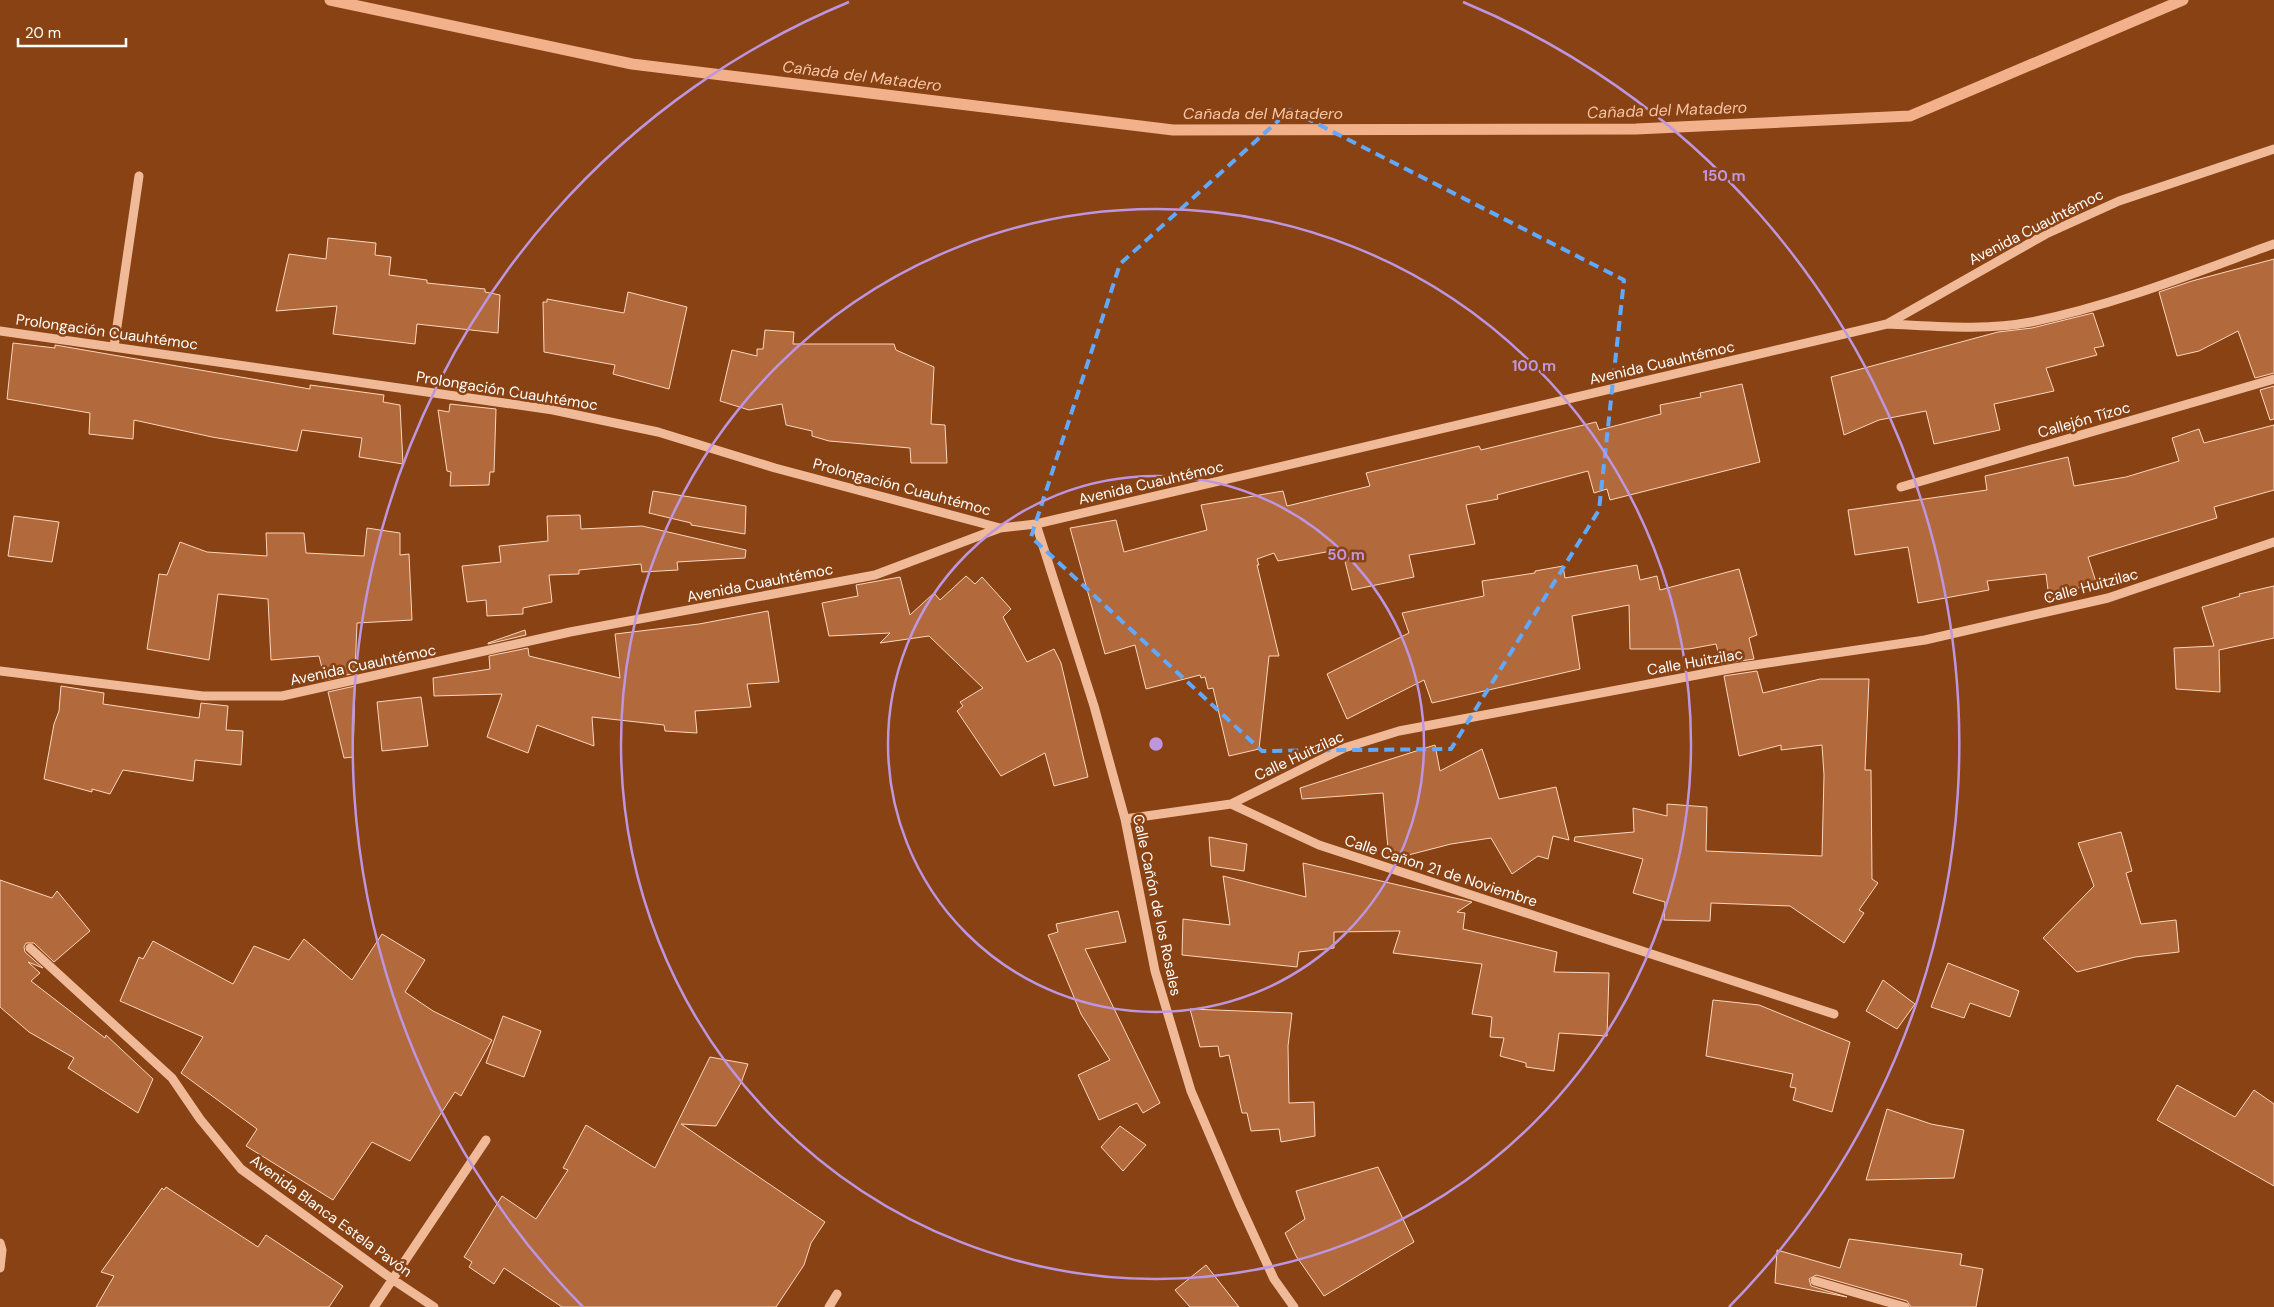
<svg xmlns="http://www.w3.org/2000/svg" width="2274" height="1307" viewBox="0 0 2274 1307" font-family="'DM Sans',sans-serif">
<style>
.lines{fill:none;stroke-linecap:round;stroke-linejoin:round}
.stream{stroke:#f3b18b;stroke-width:11}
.building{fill:#b2693c;stroke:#fbd6bf}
.minor{stroke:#f0ba99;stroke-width:9}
.marked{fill:none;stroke:#60a9ff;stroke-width:4;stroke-dasharray:10 6;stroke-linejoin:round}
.ring{fill:none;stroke:#bd96df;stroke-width:2.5}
.labels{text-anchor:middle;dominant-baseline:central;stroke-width:5;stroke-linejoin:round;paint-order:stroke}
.street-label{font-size:15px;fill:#fff;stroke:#894213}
.water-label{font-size:16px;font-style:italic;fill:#f7c4a5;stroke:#894213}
.centre{fill:#bd96df;stroke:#894213;stroke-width:2.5}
.ring-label{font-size:15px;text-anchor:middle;font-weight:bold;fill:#bd96df;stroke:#894213;stroke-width:5;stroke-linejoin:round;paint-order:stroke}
</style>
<rect width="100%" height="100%" fill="#894213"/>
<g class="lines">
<path class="stream" d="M330,0L632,64L1173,130L1636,129L1910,116L2183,0"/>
</g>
<path class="building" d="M328,238L376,243L375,255L391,257L389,275L427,280V283L485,289V292L500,295L498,333L417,324L415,344L333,334L337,306L276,311L289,254L326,259Z
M2274,259V373L2255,378L2238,331L2199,351L2177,356L2159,292L2192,281Z
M628,292L687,307L669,389L613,374L615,365L544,352L543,302H547V299L624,313Z
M2093,313L2104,346L2094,348L2097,355L2046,368L2054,391L1994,404L2000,430L1934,444L1926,411L1879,420L1844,435L1831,377L1998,332L2032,328Z
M765,330L794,332L793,344H894L896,350L934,367L931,424L945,425L947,463H911L910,448L829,441L812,436V431L786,425L782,404L749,410L720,401L732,350L757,356V349H763Z
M13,343L55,348V345L61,346L310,389V385L384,395L383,402L400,405L403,464L359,457L362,438L302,430L297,451L212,437L134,420L133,439L89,434L90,413L7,399Z
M1742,384L1760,462L1610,500L1607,489L1594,493L1588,471L1497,495L1498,499L1466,505L1475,544L1409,555L1414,577L1352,590L1342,549L1278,561L1274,553L1257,559L1259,565H1257L1279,656H1269L1259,749L1229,756L1213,688L1208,689L1205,677L1201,678L1200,675L1146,689L1135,645L1105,654L1070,528L1116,520L1124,552L1207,530L1201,505L1283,491L1287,506L1370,486L1366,473L1479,446L1481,450L1596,422L1599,430L1661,414L1660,405L1701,397L1700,393Z
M2274,386V419L2270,420L2260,390Z
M450,404L496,409L494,472H490L489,485L450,486L451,472L447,471L438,410L449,412Z
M2274,425V490L2214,507L2217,518L2088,557L2096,582L2049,598L2046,574L1987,581L1989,590L1918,603L1908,547L1855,555L1848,510L1987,490L1985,476L2068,457L2074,486L2126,477L2179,461L2172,438L2199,429L2204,443Z
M653,491L746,506L745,534L691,525V523L649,513Z
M580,515L581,529L642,526L746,550L745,558L677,562L678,570L642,572L641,564L579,570V574L549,575L552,602L523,608V614L487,616L486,600L467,602L462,566L501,562L499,546L548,541L547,516Z
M14,516L59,522L52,562L8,556Z
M367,528L400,533V555L409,554L412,620L357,623L355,673L325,680L319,656L271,660L268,599L218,594L209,660L147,649L159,574L167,575L180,542L207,552L267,556L266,533H304L306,553L364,556Z
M1637,565L1640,580L1657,576L1660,590L1739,569L1757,635L1749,638L1754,659L1721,664L1716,644L1689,649H1630L1629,605L1572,616L1580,669L1432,703L1424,680L1347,719L1327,674L1409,633L1402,613L1484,596L1482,581L1535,573V571L1563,566L1565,578Z
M966,576L975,584L982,577L1011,609L1003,617L1027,662L1054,649L1061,663L1088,777L1054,786L1045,753L1001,776L957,711L963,706L960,702L983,688L929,636L880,643L890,633L829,636L822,603L858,596L856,585L900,577L910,615L934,593L940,600Z
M2274,586V638L2219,650L2220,692L2176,689L2174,648L2214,646L2202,607L2240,596L2239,594Z
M768,611L779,682L747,684L751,707L695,711L697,733L665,731L664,725L592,717L594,746L537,725L528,753L487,737L502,694L434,696L433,678L490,669L489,656L528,648L529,656L620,678L615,634L699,624Z
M525,630L526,635L488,644V643Z
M1757,671L1763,693L1820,679H1869L1865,770H1871L1872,879L1878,883L1859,910L1864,913L1844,943L1790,906L1711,903L1710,921L1664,920L1665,902L1633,893L1643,859L1574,841L1575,837L1634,832L1633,808L1667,816V804L1707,807L1706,851L1822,856L1824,775L1822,745L1781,750V745L1739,756L1724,676Z
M61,686L104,693L103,704L199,718L201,703L228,706L226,730L243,731L241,765L195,760L193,781L123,770L110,794L92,789V792L44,779L54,724L59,711Z
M355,686L353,757L344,758L328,692Z
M421,697L428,746L382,751L377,702Z
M1435,745L1440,771L1482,749L1499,799L1556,787L1569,840L1553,836L1548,859L1538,856L1512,874L1491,838L1451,844L1389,860L1383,793L1302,799L1300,788Z
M2121,832L2132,871L2126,873L2141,924L2176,920L2179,952L2135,957L2077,972L2043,938L2094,886L2078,843Z
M1209,837L1247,844L1244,871L1211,866Z
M1303,863L1472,902L1457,912L1465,913L1463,929L1557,952L1554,972L1609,973L1607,1036L1559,1033L1554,1071L1526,1067V1063L1500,1056L1504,1038L1490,1037L1492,1017L1472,1014L1482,964L1393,953L1400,931L1334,932V948L1299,952L1297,967L1182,955L1183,919L1230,925L1223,876L1306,897Z
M0,880L52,898L57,891L90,931L54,962L34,943H26L24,947L25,952L43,968L28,962L40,973L31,981L105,1038L106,1035L153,1079L138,1113L68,1068L74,1058L29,1032L0,1007Z
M1118,911L1126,942L1085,949L1160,1103L1143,1113L1137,1103L1099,1120L1078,1075L1110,1060L1081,1014L1048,935L1058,932L1056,924Z
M382,934L425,960L405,992L433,1011L492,1040L461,1096L455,1092L410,1161L372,1142L333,1200L246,1146L257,1129L181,1073L203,1037L120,1001L139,957L143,959L153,941L233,984L254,946L289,960L304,939L352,980Z
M1948,963L2019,991L2010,1017L1970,1003L1964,1018L1931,1007Z
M1883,980L1915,1004L1897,1029L1866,1011Z
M1713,1000L1759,1005L1850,1042L1832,1112L1793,1100L1796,1088L1790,1087L1793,1074L1706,1056Z
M1190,1009L1292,1013L1288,1046L1289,1103L1314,1102L1315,1136L1281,1142L1279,1129L1251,1131L1247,1113H1242L1229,1055L1220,1057L1218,1046L1200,1047Z
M503,1016L541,1031L524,1077L486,1063Z
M710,1057L748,1064L741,1083L716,1126L681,1124L825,1222L811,1243L804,1265L776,1307H562L504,1268L494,1284L469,1267L472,1262L464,1257L502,1196L536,1219L568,1170L563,1168L586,1125L655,1168Z
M2177,1085L2235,1117L2254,1090L2274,1104V1186L2157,1120Z
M1887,1109L1931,1124L1964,1130L1954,1178L1866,1180Z
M1120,1126L1146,1145L1123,1171L1101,1147Z
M1378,1167L1414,1242L1324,1296L1296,1256L1285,1233L1305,1219L1296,1191Z
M166,1187L258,1247L266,1235L343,1286L329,1307H96L114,1276L101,1272L162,1188L164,1190Z
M1849,1239L1962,1254L1960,1265L1983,1269L1976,1307H1911L1907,1301L1816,1275L1809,1279L1811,1286L1847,1297L1775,1283L1777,1250L1840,1268Z
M1206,1265L1239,1307H1190L1175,1290Z"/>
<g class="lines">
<path class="minor" d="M1887,324C1935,326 1985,331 2031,322C2115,305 2194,273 2274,244
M0,331L553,410L658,432L775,468L1000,528
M114,347L139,176
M1901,487L2274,379
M1036,524L1094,706L1125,819L1155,971L1191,1091L1239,1203L1274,1279L1294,1307
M0,671L203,696H282L570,632L875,575L1000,528L1036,524L1887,324L2046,234L2119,201L2274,149
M1231,804L1319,845L1834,1014
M1125,819L1231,804L1344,748L1399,731L1734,668L1925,640L2108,598L2274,542
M30,948L172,1078L200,1119L241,1169L392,1279L434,1307
M0,1243L2,1250L0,1268
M1815,1281L1905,1307
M374,1307L486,1140
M829,1307L837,1294"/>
</g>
<path class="marked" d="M1290,110L1624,280L1599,510L1451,749L1262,751L1031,537L1120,264Z"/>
<g class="ring">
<circle cx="1156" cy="744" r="268"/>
<circle cx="1156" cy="744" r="535"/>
<path d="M583 1307A803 803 0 0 1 849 2M1463 2A803 803 0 0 1 1729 1307"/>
</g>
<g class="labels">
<g class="street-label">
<text transform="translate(2036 227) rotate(-27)">Avenida Cuauhtémoc</text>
<text transform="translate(107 332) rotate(8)">Prolongación Cuauhtémoc</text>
<text transform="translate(1662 363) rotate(-13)">Avenida Cuauhtémoc</text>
<text transform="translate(507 391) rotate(9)">Prolongación Cuauhtémoc</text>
<text transform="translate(2084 420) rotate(-16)">Callejón Tízoc</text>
<text transform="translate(1151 483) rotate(-13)">Avenida Cuauhtémoc</text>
<text transform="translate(902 487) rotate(15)">Prolongación Cuauhtémoc</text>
<text transform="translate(760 583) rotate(-11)">Avenida Cuauhtémoc</text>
<text transform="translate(2091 586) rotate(-15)">Calle Huitzilac</text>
<text transform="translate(1695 662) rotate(-10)">Calle Huitzilac</text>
<text transform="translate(363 665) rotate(-12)">Avenida Cuauhtémoc</text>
<text transform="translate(1299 756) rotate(-25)">Calle Huitzilac</text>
<text transform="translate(1441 871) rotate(18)">Calle Cañon 21 de Noviembre</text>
<text transform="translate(1157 905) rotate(78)">Calle Cañón de los Rosales</text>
<text transform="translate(331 1216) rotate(36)">Avenida Blanca Estela Pavón</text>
</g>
<g class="water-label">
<text transform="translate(862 76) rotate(7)">Cañada del Matadero</text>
<text transform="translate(1667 110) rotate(-2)">Cañada del Matadero</text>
<text x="1263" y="113">Cañada del Matadero</text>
</g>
</g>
<circle cx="1156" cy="744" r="8" class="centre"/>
<g class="ring-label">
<text x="1724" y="181">150 m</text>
<text x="1534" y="371">100 m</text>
<text x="1346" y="560">50 m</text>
</g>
<path d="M18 38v8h108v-8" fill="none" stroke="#ffffff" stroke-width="2.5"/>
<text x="25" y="38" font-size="15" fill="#ffffff" stroke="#894213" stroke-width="4" paint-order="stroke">20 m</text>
</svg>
